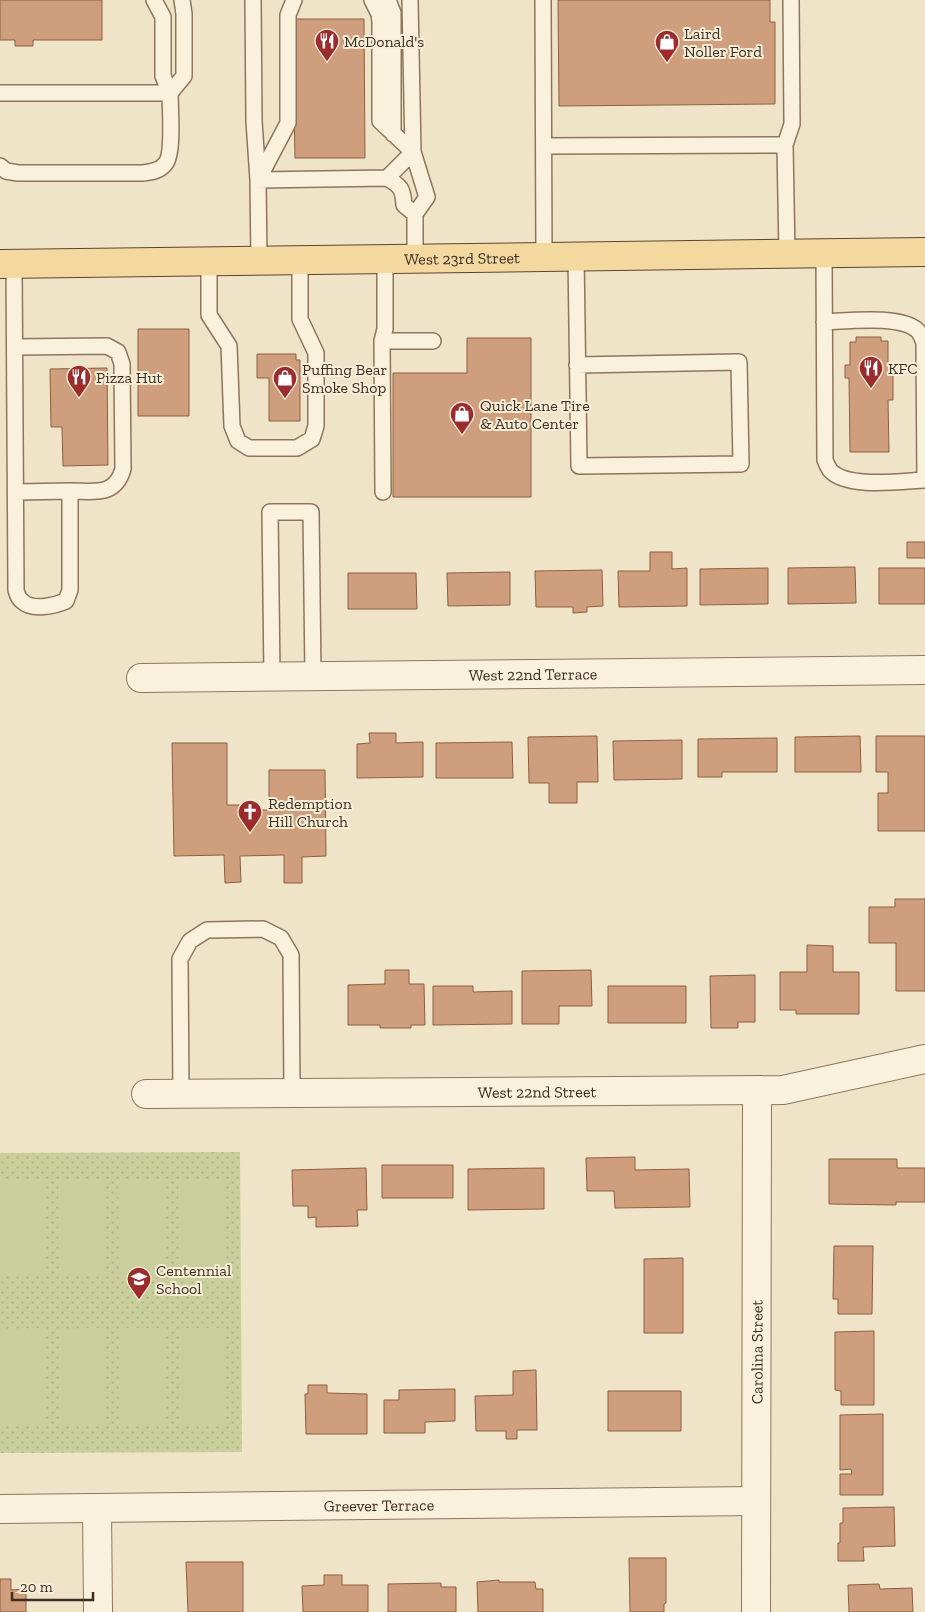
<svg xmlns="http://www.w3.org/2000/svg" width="925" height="1612" viewBox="0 0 925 1612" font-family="'Zilla Slab',serif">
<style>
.green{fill:url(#green-dots)}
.pitch{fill:#c9cf9b}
.building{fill:#cf9f7d;stroke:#8d5f41}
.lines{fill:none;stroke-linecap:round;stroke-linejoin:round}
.service-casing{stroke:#8d765c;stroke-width:18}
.minor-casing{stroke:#8d765c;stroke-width:30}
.primary-casing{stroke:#5b4430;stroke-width:30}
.service{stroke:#faf1dc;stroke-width:15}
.minor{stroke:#faf1dc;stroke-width:28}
.primary{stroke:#f3d9a0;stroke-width:28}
.labels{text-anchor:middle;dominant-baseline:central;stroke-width:4;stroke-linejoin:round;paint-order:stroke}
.poi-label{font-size:16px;fill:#3d2e20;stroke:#f7eed8;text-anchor:start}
.street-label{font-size:16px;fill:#3d2e20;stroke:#f7eed8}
</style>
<defs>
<pattern id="green-dots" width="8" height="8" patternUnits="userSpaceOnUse" patternTransform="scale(1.25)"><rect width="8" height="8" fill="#c9cf9b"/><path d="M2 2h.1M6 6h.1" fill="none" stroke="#aeb285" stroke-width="1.8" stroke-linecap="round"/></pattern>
</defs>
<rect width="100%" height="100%" fill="#f0e4c8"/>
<path class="green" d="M240,1152L242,1452L0,1453V1153Z"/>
<path class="pitch" d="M0,1179H44V1276H0Z
M58,1179H104V1276H59Z
M118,1179H164V1276H119Z
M178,1179H224V1276L179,1277Z
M45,1328V1426H0V1329Z
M104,1328L105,1426H59V1329Z
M119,1328H165V1425H120Z
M179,1328H224L225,1425H180Z"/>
<path class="building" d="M0,0H102V40H33V46H15V40H0Z
M558,0H770V22H775V104L559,106Z
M290,19H364L365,158H295L294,105Z
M138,329H189V416H138Z
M856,337H881V341H888V366H893V400H888L889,452H850L849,378H845V365H850V342H856Z
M467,338H531V497H393V373H467Z
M257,354H296V360H300V421H269V378H257Z
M107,368L108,465L63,466L62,427H51L50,369Z
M907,542H925V558H907Z
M650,552H672V569L687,568V606L619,607L618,571H650Z
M855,567L856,603L788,604V568Z
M768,568V604L700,605V569Z
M879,568H925V604H879Z
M602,570L603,606L587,607V612L573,613V607H536L535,571Z
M510,572V605L448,606L447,573Z
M348,573H416L417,609H348Z
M369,733H396V743L423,742V777L357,778V744L370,743Z
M597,736L598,782H577V803H549V783H529L528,737Z
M860,736L861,772H795V737Z
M876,736H925V831H878V793H888V772H876Z
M777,738V772H722V777H698V739Z
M682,740V779L614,780L613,741Z
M512,742L513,778H436V743Z
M172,743H227V805H245V810H269V770H325L326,856L302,857V883H284V855L240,856L241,882L225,883L224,855L174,856Z
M895,899H925V991H896V943H869V907H895Z
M807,945L833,946V972H859V1014H796V1010H780V972H807Z
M385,970H409V984H424L425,1025H411V1028H380V1025H348V985L385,984Z
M591,970L592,1006H559V1024H522V971Z
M755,975V1022H738V1028H711L710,976Z
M433,986H473V992L512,991V1024L433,1025Z
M608,986H686V1023H608Z
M635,1157V1170L689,1169L690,1207L615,1208L614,1191H587L586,1158Z
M829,1159H897V1168H925V1202H896V1205L829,1204Z
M382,1165H453V1198H382Z
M366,1168L367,1210H357L358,1226L316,1227V1217L308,1218V1206H293L292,1170Z
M544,1168V1209L468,1210V1169Z
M834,1246H873L872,1314H838V1299H833Z
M683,1258V1333H644V1259Z
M874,1331V1405H841V1391L835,1390V1332Z
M536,1370L537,1430H517V1439H506V1431H476L475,1396L513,1395V1371Z
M308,1385H327V1393L367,1394V1434H306L305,1394H308Z
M455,1389V1421L425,1422V1433H384V1400H399V1390Z
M608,1391H681V1431H608Z
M883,1414V1495H840V1474H852L851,1469L840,1470V1415Z
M894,1507L895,1546L863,1547L864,1561H838V1543H840V1523H843V1508Z
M629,1558H666V1603L664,1604V1612H630Z
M186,1562H243V1612H188Z
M324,1575H342V1585H368V1612H303L302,1586L324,1585Z
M0,1579H11V1590L26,1589V1612H0Z
M499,1580V1582H535L536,1589H543V1612H478L477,1582Z
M441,1583V1587H456V1612H388V1584Z
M879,1584L880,1589L912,1588L913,1612H849L848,1585Z"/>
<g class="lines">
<defs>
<path id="service" d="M154,0L163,17V76L170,93L184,76V14L182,0
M253,0L254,121L258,180L259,260
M372,0L379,14L380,22V121L413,152
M388,0L393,13V134
M410,0L413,152L427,197L415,214V258
M543,0L544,257
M0,93H170C170,107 174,155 165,164C160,171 151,172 143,173H18L6,171L0,166
M544,146L785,145
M387,178L413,152
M258,180L288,123V15L294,0
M258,180L387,178C401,186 403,189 404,205L415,214
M824,253L825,460C826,463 828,467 830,470C846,489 902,481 925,480
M787,254L785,145L792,124L791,0
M576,256L579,466L741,464L739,362L577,365
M209,261V315L229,346L232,426L238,441L249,448H297L312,439L316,426V353L300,319V260
M14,263L16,590C17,594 19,599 22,601C32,611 54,606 66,601L70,590V491L16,492
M824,322C847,321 904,314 919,332C921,335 923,340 924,343L925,480
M382,341H433
M15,347L107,346L118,352L122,364L123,469C115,497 94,491 70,491
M383,492L382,341L385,329V259
M272,677L270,512H311L313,676
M181,1094L180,959L190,941L207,930L263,929L281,938L291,955L292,1093"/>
<g id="minor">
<path id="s1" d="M141,678L925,670"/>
<path id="s2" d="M146,1094L783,1090L925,1059"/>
<path d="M97,1508L98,1612"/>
<path id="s3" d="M0,1509L756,1501"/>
<path id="s4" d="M756,1612L757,1091"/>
</g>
<g id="primary">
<path id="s5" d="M0,264L925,252"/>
</g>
</defs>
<use href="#service" class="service-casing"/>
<use href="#minor" class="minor-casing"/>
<use href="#primary" class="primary-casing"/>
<use href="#service" class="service"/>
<use href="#minor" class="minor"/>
<use href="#primary" class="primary"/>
</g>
<defs>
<symbol id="restaurant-pin" viewBox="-11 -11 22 30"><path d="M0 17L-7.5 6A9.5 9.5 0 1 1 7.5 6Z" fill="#9e2a2b" stroke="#f7eed8"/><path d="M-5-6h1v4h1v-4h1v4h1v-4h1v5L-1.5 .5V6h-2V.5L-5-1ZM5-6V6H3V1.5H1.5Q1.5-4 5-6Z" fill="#fff"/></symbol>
<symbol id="shop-pin" viewBox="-11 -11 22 30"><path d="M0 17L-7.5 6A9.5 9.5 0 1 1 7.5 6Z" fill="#9e2a2b" stroke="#f7eed8"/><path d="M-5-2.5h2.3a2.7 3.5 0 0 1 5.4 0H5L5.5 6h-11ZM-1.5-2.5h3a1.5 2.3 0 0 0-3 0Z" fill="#fff"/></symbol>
<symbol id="church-pin" viewBox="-11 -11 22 30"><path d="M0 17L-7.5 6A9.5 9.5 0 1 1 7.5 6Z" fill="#9e2a2b" stroke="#f7eed8"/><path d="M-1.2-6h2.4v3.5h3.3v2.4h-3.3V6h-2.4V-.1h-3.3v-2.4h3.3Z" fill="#fff"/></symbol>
<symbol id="school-pin" viewBox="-11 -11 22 30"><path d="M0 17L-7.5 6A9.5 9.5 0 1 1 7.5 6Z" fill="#9e2a2b" stroke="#f7eed8"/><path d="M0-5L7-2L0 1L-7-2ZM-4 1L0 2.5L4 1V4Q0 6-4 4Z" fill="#fff"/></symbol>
</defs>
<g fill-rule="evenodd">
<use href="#restaurant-pin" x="313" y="27" width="28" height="38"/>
<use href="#shop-pin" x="653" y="28" width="28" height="38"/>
<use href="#restaurant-pin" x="857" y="354" width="28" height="38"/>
<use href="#restaurant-pin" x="65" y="363" width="28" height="38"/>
<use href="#shop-pin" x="271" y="364" width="28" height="38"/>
<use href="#shop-pin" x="448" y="400" width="28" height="38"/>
<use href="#church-pin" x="236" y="798" width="28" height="38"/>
<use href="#school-pin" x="125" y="1265" width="28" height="38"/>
</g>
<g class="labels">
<g class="poi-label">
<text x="684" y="33">Laird<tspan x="684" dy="18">Noller Ford</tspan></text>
<text x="344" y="41">McDonald's</text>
<text x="888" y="368">KFC</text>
<text x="302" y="369">Puffing Bear<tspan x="302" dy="18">Smoke Shop</tspan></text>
<text x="96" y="377">Pizza Hut</text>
<text x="480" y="405">Quick Lane Tire<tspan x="480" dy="18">&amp; Auto Center</tspan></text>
<text x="268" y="803">Redemption<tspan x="268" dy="18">Hill Church</tspan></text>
<text x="156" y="1270">Centennial<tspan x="156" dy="18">School</tspan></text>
</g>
<g class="street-label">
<text stroke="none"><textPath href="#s5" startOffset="462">West 23rd Street</textPath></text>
<text stroke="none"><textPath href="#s1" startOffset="392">West 22nd Terrace</textPath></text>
<text stroke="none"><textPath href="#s2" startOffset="391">West 22nd Street</textPath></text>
<text stroke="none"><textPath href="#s4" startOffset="260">Carolina Street</textPath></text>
<text stroke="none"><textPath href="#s3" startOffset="379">Greever Terrace</textPath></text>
</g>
</g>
<path d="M12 1592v8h81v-8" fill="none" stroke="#3d2e20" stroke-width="2.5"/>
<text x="20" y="1592" font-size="15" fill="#3d2e20" stroke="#f7eed8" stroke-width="4" paint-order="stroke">20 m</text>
</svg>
